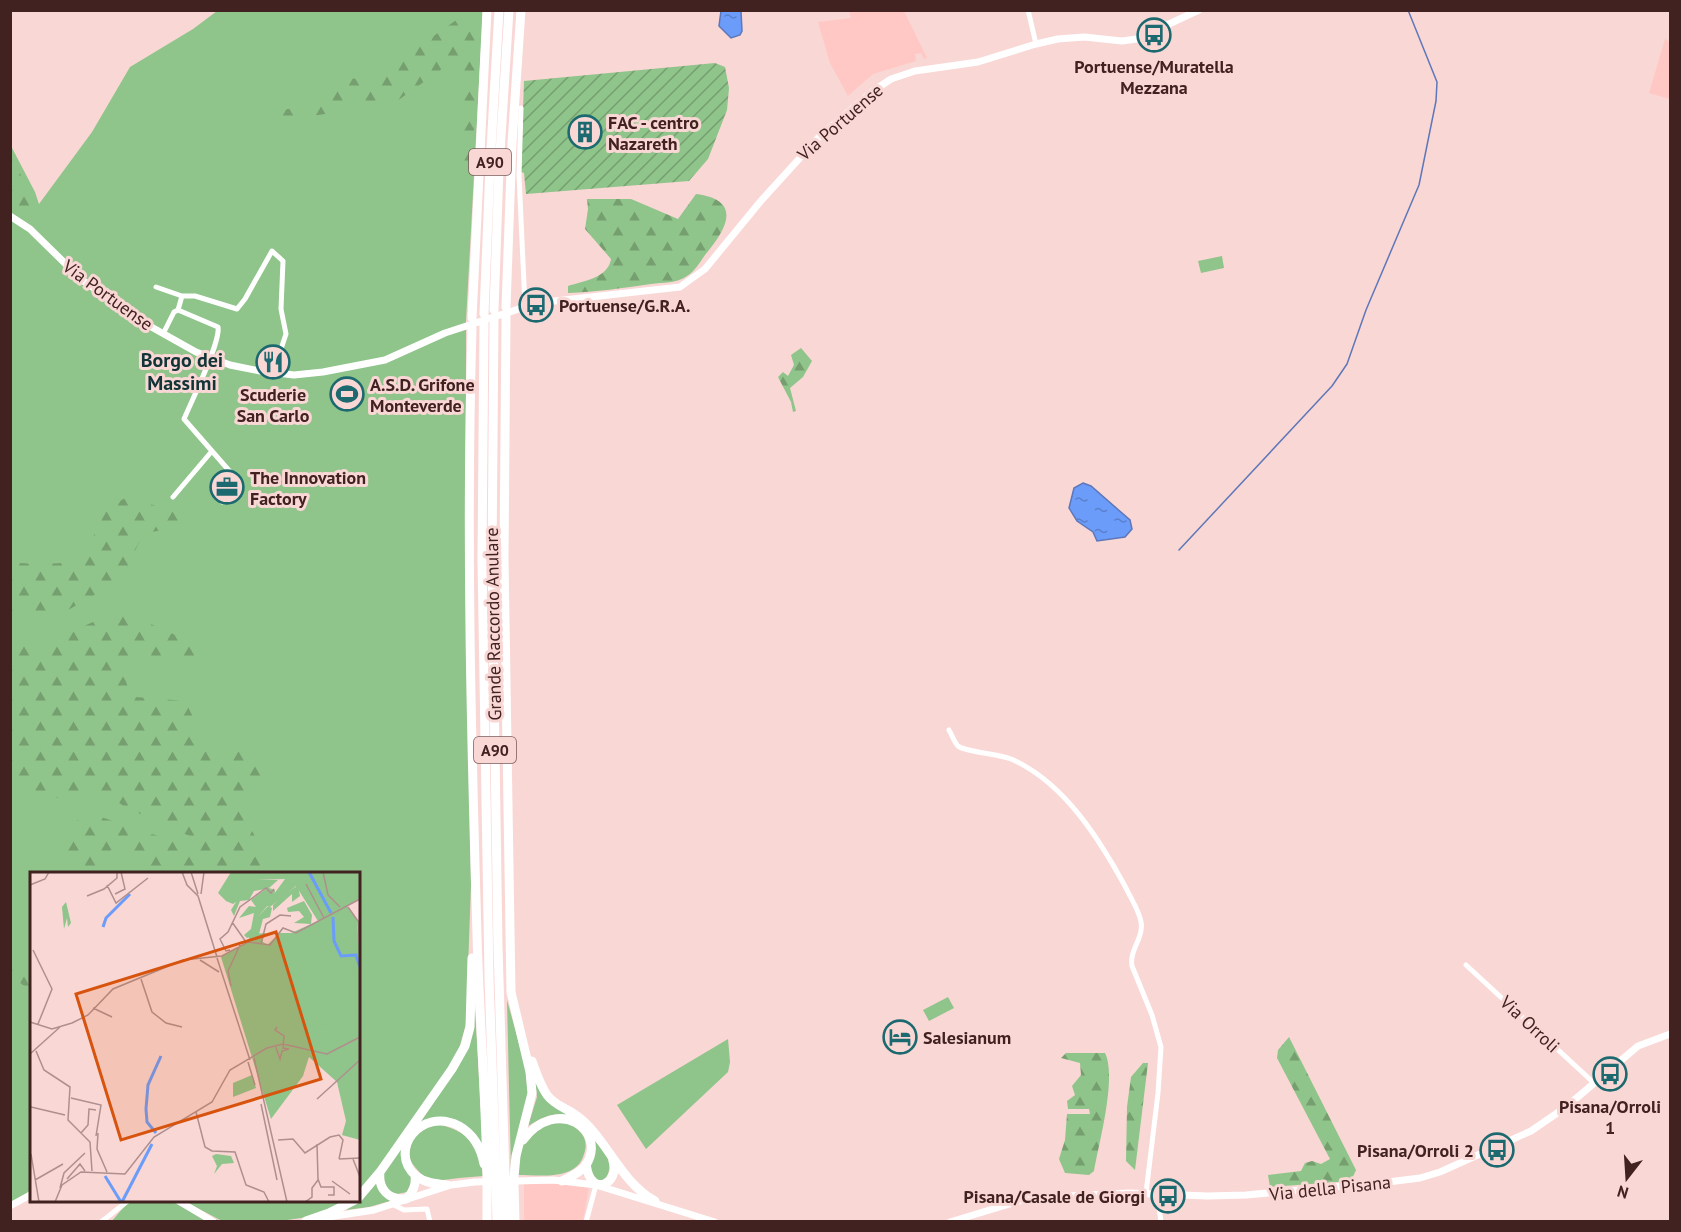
<svg xmlns="http://www.w3.org/2000/svg" width="1681" height="1232" viewBox="0 0 1681 1232" font-family="'PT Sans',sans-serif">
<style>
.built{fill:#ffc8c5}
.green{fill:#8fc48a}
.forest{fill:url(#forest-firs)}
.garden{fill:url(#garden-furrows)}
.water{fill:url(#water-ripples);stroke:#5e77b9;stroke-width:1.5}
.lines{fill:none;stroke-linecap:round;stroke-linejoin:round}
.stream{stroke:#5e77b9;stroke-width:1.5}
.street{stroke:#fff;stroke-width:5}
.secondary{stroke:#fff;stroke-width:7}
.highway{stroke:#fff;stroke-width:9}
.labels{text-anchor:middle;dominant-baseline:central;stroke-width:6;stroke-linejoin:round;paint-order:stroke}
.shield{fill:#f9d7d5;stroke:#785857;stroke-width:1.5}
.shield-label{font-size:16px;font-weight:bold;fill:#412221}
.poi-label{font-size:18px;font-weight:bold;fill:#412221;stroke:#f9d7d5;text-anchor:start}
.street-label{font-size:18px;fill:#412221;stroke:#f9d7d5}
.neighbourhood-label{font-size:20px;font-weight:bold;fill:#113437;stroke:#f9d7d5}
.inset-river{fill:none;stroke:#6b9cfa;stroke-width:3}
.inset-road{fill:none;stroke:#af8f8d;stroke-width:1.5}
.view{fill:#d7540e;fill-opacity:0.15;stroke:#d7540e;stroke-width:3}
.inset-edge{fill:none;stroke:#412221;stroke-width:3}
</style>
<defs>
<pattern id="forest-firs" width="22" height="20" patternUnits="userSpaceOnUse" patternTransform="scale(1.5)"><rect width="22" height="20" fill="#8fc48a"/><path d="M5 1l3.5 6h-7zM16 11l3.5 6h-7z" fill="#769f70"/></pattern>
<pattern id="garden-furrows" width="10" height="10" patternUnits="userSpaceOnUse" patternTransform="scale(1.5)"><rect width="10" height="10" fill="#8fc48a"/><path d="M-1 1l2-2M0 10L10 0M9 11l2-2" fill="none" stroke="#769f70"/></pattern>
<pattern id="water-ripples" width="26" height="14" patternUnits="userSpaceOnUse" patternTransform="scale(1.5)"><rect width="26" height="14" fill="#6b9cfa"/><path d="M2 4q2-2 4 0t4 0M15 11q2-2 4 0t4 0" fill="none" stroke="#5a7fca"/></pattern>
</defs>
<rect width="100%" height="100%" fill="#f9d7d5"/>
<path class="built" d="M849,11H904L927,58L924,59L921,53L915,54L916,61L873,74L848,96L830,63L818,22L851,18Z
M1665,39L1670,42V99L1649,93Z
M524,1184H569L589,1187L583,1221H524Z"/>
<path class="green" d="M217,11H483L466,321V549L471,885L466,1024L457,1056L365,1187L359,1193L358,874H32L31,1189L26,1194L11,1202V146L35,192L39,204L92,132L130,67L193,29Z
M1222,256L1224,268L1201,273L1198,261Z
M474,991L483,1148L479,1141L433,1118L420,1123L463,1058Z
M948,997L954,1008L929,1021L923,1010Z
M507,1000L525,1065L528,1093L511,1172Z
M728,1039L730,1062L728,1072L646,1149L617,1105Z
M535,1079L570,1116C553,1112 543,1117 528,1126L537,1097Z
M567,1121C579,1130 590,1137 584,1154C577,1181 540,1175 518,1175L519,1161L523,1143L542,1125Z
M435,1123C468,1132 479,1141 483,1176C475,1177 467,1177 459,1178C439,1180 429,1185 415,1167C406,1157 410,1148 414,1136Z
M589,1134C602,1150 617,1160 605,1180H592Z
M406,1140L412,1180L407,1192L397,1194L386,1190L382,1173Z
M377,1181L390,1201L369,1207L346,1210L356,1203Z
M130,1200L180,1201L220,1221L111,1222Z
M184,1201H348L308,1217L273,1222L222,1221Z"/>
<path class="forest" d="M469,11H478L475,18L479,24L472,173L468,180L464,177L463,68L461,63L453,61L397,101L383,105H339L325,114L261,123L263,113L326,103C335,95 337,84 346,77L366,81L386,76L396,68L404,57Z
M11,157L34,199L28,220L11,209Z
M696,194C743,200 727,229 705,255C700,262 694,272 687,276C676,284 663,282 651,284C623,288 596,292 568,293V286C584,281 608,278 611,259L585,229L588,209L587,199H631L678,219Z
M801,348L812,361L803,377L790,388L796,411L793,412L791,402L778,377L783,372L788,376L794,365L791,355Z
M128,496L189,518L175,527L143,534L121,580L61,614L11,616V562C31,565 65,564 86,560L91,551L93,537L106,510Z
M120,610L195,644L194,658C176,658 129,651 126,675C125,683 129,691 135,697L185,701L195,721L197,747H231L265,766C269,781 261,783 251,791C246,796 244,804 241,810L258,842L261,859L280,873H158L124,850L115,848L108,852L109,860L119,873H74L60,826L95,815L197,849L203,842L125,807L108,795L49,798L11,782V647L61,639L84,626Z
M10,959L31,972V991L11,976Z
M1289,1037L1356,1170L1351,1181L1270,1187L1268,1175L1301,1171L1305,1163L1312,1161L1321,1164L1330,1159L1277,1058L1278,1050Z
M1066,1053H1105C1117,1077 1099,1143 1094,1171L1089,1175L1065,1173L1059,1159L1065,1140L1067,1114H1090L1089,1109H1068L1067,1101L1075,1095L1072,1086L1081,1075L1080,1063L1061,1058Z
M1143,1063H1148L1135,1170L1126,1161L1127,1107L1131,1077Z"/>
<path class="garden" d="M715,63L725,67L729,88L727,110L708,159L689,181L526,194L524,173L521,172L524,81Z"/>
<path class="water" d="M721,11H741L742,31L740,35L731,38L719,26Z
M1083,483L1091,486L1130,520L1132,529L1125,537L1097,541L1093,532L1077,521L1069,508L1074,488Z"/>
<g class="lines">
<path class="stream" d="M1179,550L1332,386L1347,364L1366,310L1419,185L1436,101L1437,82L1408,10"/>
<path class="street" d="M1028,10L1036,44
M521,108L519,175L525,306
M156,287L182,296
M163,334L174,312L178,310
M173,497L212,451
M222,502L224,496L239,482L184,419C191,402 221,342 218,327L178,310L182,296H195L237,309L245,299L272,251L283,261L281,309L286,334L273,373
M949,730C952,735 954,742 958,746C965,752 999,754 1011,759C1064,782 1100,840 1126,888C1131,899 1139,910 1141,922C1144,938 1129,950 1132,966L1152,1015L1161,1047L1158,1093L1146,1193
M1466,965L1594,1083
M1157,1193L1161,1222
M392,1204L404,1210L427,1209L430,1222
M101,1222L129,1200
M586,1222L596,1185"/>
<path class="secondary" d="M10,216L30,229L82,280L146,324L196,352L230,365L260,371L294,375L323,372L385,360L445,333L537,303L680,287L705,269L760,202L818,138L873,91L891,79L915,71L978,62L1036,44L1058,39L1084,37L1122,41L1137,39L1199,10
M177,1200L214,1222
M10,1206L32,1194
M322,1218L374,1210L451,1185L475,1182L553,1180L596,1185L715,1222
M950,1222L1019,1201L1044,1197L1129,1193L1208,1196L1246,1195L1388,1182L1420,1178L1440,1172L1531,1131L1566,1107L1638,1046L1670,1034"/>
<path class="highway" d="M506,307L512,143L521,10
M494,310L499,169L509,10
M484,314L490,166L499,10
M506,316L504,558L511,992L530,1072L532,1093L516,1156L514,1177
M472,318L487,10
M494,321L492,559L498,947L505,1178
M484,324L482,561L489,978L496,1178
M472,328C466,530 471,732 477,934C479,1015 486,1097 487,1178
M532,1061C536,1072 540,1085 547,1095C555,1106 567,1108 577,1116C607,1138 619,1181 655,1201
M523,1140C557,1095 608,1130 586,1165C580,1173 570,1177 562,1181
M586,1164C591,1201 621,1181 613,1161
M380,1172C378,1189 388,1200 406,1199C414,1192 416,1185 415,1175
M514,1184L515,1222
M447,1185C436,1184 425,1183 416,1176C387,1151 421,1106 459,1126C473,1134 481,1148 484,1164
M487,1185V1222
M496,1185L497,1222
M505,1185L506,1222
M358,1198L380,1172L452,1069L465,1046L470,1027L472,958
M306,1221L329,1213L355,1200"/>
</g>
<defs>
<symbol id="bus-ring" viewBox="-11 -11 22 22"><circle r="9.5" fill="#f9d7d5" stroke="#1c696f" stroke-width="1.5"/><path d="M-5-6H5V4H4V6H2V4H-2V6H-4V4H-5ZM-3.5-4V0h7V-4ZM-3.5 1.2v1.5H-2V1.2ZM2 1.2v1.5H3.5V1.2Z" fill="#1c696f"/></symbol>
<symbol id="building-ring" viewBox="-11 -11 22 22"><circle r="9.5" fill="#f9d7d5" stroke="#1c696f" stroke-width="1.5"/><path d="M-4-6H4V6H1V3H-1V6H-4ZM-2.5-4.3h1.7v1.8h-1.7ZM.8-4.3h1.7v1.8H.8ZM-2.5-1h1.7V.8h-1.7ZM.8-1h1.7V.8H.8Z" fill="#1c696f"/></symbol>
<symbol id="restaurant-ring" viewBox="-11 -11 22 22"><circle r="9.5" fill="#f9d7d5" stroke="#1c696f" stroke-width="1.5"/><path d="M-5-6h1v4h1v-4h1v4h1v-4h1v5L-1.5 .5V6h-2V.5L-5-1ZM5-6V6H3V1.5H1.5Q1.5-4 5-6Z" fill="#1c696f"/></symbol>
<symbol id="stadium-ring" viewBox="-11 -11 22 22"><circle r="9.5" fill="#f9d7d5" stroke="#1c696f" stroke-width="1.5"/><path d="M0-5a6.5 5 0 1 0 0 10a6.5 5 0 1 0 0-10ZM-3.5-1.8h7v3.6h-7Z" fill="#1c696f"/></symbol>
<symbol id="office-ring" viewBox="-11 -11 22 22"><circle r="9.5" fill="#f9d7d5" stroke="#1c696f" stroke-width="1.5"/><path d="M-6-3h4V-5.5h4V-3h4V5H-6ZM-1-4.5V-3h2v-1.5ZM-6 0V1H6V0Z" fill="#1c696f"/></symbol>
<symbol id="hotel-ring" viewBox="-11 -11 22 22"><circle r="9.5" fill="#f9d7d5" stroke="#1c696f" stroke-width="1.5"/><path d="M-6-4.5h1.5V1H6V5H4.5V3h-9V5H-6ZM-4 0a1.8 1.8 0 1 1 3.6 0ZM.5 0V-2.5h3Q6-2.5 6 0Z" fill="#1c696f"/></symbol>
</defs>
<g fill-rule="evenodd">
<use href="#bus-ring" x="1135" y="16" width="38" height="38"/>
<use href="#building-ring" x="566" y="113" width="38" height="38"/>
<use href="#bus-ring" x="517" y="286" width="38" height="38"/>
<use href="#restaurant-ring" x="254" y="343" width="38" height="38"/>
<use href="#stadium-ring" x="328" y="375" width="38" height="38"/>
<use href="#office-ring" x="208" y="468" width="38" height="38"/>
<use href="#hotel-ring" x="881" y="1018" width="38" height="38"/>
<use href="#bus-ring" x="1591" y="1055" width="38" height="38"/>
<use href="#bus-ring" x="1478" y="1131" width="38" height="38"/>
<use href="#bus-ring" x="1149" y="1177" width="38" height="38"/>
</g>
<g class="labels">
<g class="shield">
<rect x="469" y="149" width="42" height="26" rx="4.5"/>
<rect x="474" y="737" width="42" height="26" rx="4.5"/>
</g>
<g class="shield-label">
<text x="490" y="162">A90</text>
<text x="495" y="750">A90</text>
</g>
<g class="poi-label">
<text x="1154" y="66" text-anchor="middle">Portuense/Muratella<tspan x="1154" dy="21">Mezzana</tspan></text>
<text x="608" y="122">FAC - centro<tspan x="608" dy="21">Nazareth</tspan></text>
<text x="559" y="305">Portuense/G.R.A.</text>
<text x="370" y="384">A.S.D. Grifone<tspan x="370" dy="21">Monteverde</tspan></text>
<text x="273" y="394" text-anchor="middle">Scuderie<tspan x="273" dy="21">San Carlo</tspan></text>
<text x="250" y="477">The Innovation<tspan x="250" dy="21">Factory</tspan></text>
<text x="923" y="1037">Salesianum</text>
<text x="1610" y="1106" text-anchor="middle">Pisana/Orroli<tspan x="1610" dy="21">1</tspan></text>
<text x="1474" y="1150" text-anchor="end">Pisana/Orroli 2</text>
<text x="1145" y="1196" text-anchor="end">Pisana/Casale de Giorgi</text>
</g>
<g class="street-label">
<text transform="translate(840 122) rotate(-41)">Via Portuense</text>
<text transform="translate(108 295) rotate(36)">Via Portuense</text>
<text transform="translate(493 624) rotate(-91)">Grande Raccordo Anulare</text>
<text transform="translate(1530 1024) rotate(43)">Via Orroli</text>
<text transform="translate(1330 1188) rotate(-6)">Via della Pisana</text>
</g>
<g class="neighbourhood-label">
<text x="182" y="360">Borgo dei<tspan x="182" dy="23">Massimi</tspan></text>
</g>
</g>
<g transform="translate(30 872)">
<rect width="330" height="330" fill="#f9d7d5"/>
<path d="M201,0H330V26L317,34L326,46L330,82V268L312,263L316,249L307,210L279,185L273,204L241,247L191,85L218,70L220,62L236,61L232,69L237,73L250,61H261L288,49L266,14L240,35L236,33L255,7L226,8L220,20L203,32L196,29L188,21ZM36,30L41,51L38,55L37,46L34,57L32,35ZM186,282L201,284L204,291L192,292L184,302L187,294L182,284Z" fill="#8fc48a"/>
<path d="M225,8H248L239,16L245,18L244,29L238,33L227,46L238,34L242,36L240,45L233,47L229,62L217,66L214,63L221,57L224,41L209,46L219,34L226,35L221,28L236,17L224,19L219,28L210,29L204,44L201,38L209,25ZM273,10L268,14L270,24L262,30V22L243,39V33L252,24ZM274,29L282,43L281,52L264,51L274,45L269,39L258,40L257,36ZM324,45L327,48L330,108L312,88L326,98L324,85L313,87L310,83L326,81ZM275,75H279L280,81L290,80L273,97L267,90L275,81L263,86L251,82ZM286,75H293L304,96L301,104L284,113L276,105L295,85L293,78ZM233,93L254,111L237,114L271,116L270,128L255,139L245,138L252,133L250,129L232,125L233,119L225,111L247,110L231,104ZM315,108L318,115L313,114L308,123L290,125L285,134L280,124L278,136L261,143L258,153L250,152L262,136L273,132L278,120L306,118ZM330,135L320,148H302L299,155L291,152L288,166L286,159L291,148L309,139ZM330,157V164L299,180H285L303,173L296,168L300,164L309,169V159L317,163ZM330,166V186L309,201L312,195L296,197L280,185L299,183Z" fill="#8fc48a"/>
<path d="M222,203L226,216L203,225V211Z" fill="#8fc48a"/>
<path class="inset-river" d="M279,0L301,41M303,45L304,69L311,84L326,83L330,95M73,55L76,46L100,22M126,261L117,250L116,237L118,213L131,184M75,304L91,330M92,330L122,272"/>
<path class="inset-road" d="M152,0L157,13L168,24L187,85M161,0L168,22M293,0L298,23L310,35M276,12L294,46M0,13L15,7L19,0M77,13L86,31L118,6M85,22L95,17L91,0M171,22L174,0M57,24L74,17L87,6V0M318,35L328,49L330,80M202,50L216,70M231,72L236,52L250,43L261,44M3,78L22,117L8,152M200,78L196,79L190,67L198,60L210,35L236,16L241,21L244,17M187,86L220,188M170,88L189,100M111,107L122,140L136,151L152,155M201,114L198,99L210,73M63,136L82,145M0,150L22,157L42,151L58,143L83,117L153,88L192,84L218,70L240,73L253,56L266,61L330,27M245,173L250,187L252,179L259,177L253,176L254,164L245,158L247,155M6,179L14,198L40,215L38,248L60,270L62,299M0,182L30,155M224,186L257,330M218,190L225,213M41,226L71,233L66,264M287,227L330,188M231,232L247,308M1,235L35,243M166,240L175,275L182,279L205,280L216,313L234,320L239,330M51,261L58,253L59,237L66,238M68,261L67,277L77,300M248,268L263,267L275,281L300,265L309,263L313,268L309,287M287,272L288,307L291,315H304V323H298M1,282L9,330M309,287L330,286M323,287L330,305M37,307L50,292L55,299M5,308L33,292M302,309L320,322M30,316L34,301L55,281M25,330L32,313L51,300L95,302L124,265L182,230L200,198L237,176L253,172L297,182L330,165M275,330L282,325V316L288,308"/>
<path class="view" d="M246,60L291,207L91,268L46,122Z"/>
<rect width="330" height="330" class="inset-edge"/>
</g>
<rect width="1681" height="1232" fill="none" stroke="#412221" stroke-width="24"/>
<g transform="translate(1627 1178) rotate(197)" stroke="#f9d7d5" stroke-width="4.5" paint-order="stroke">
<path d="M0-4.5L10 22L0 15L-10 22Z" fill="#412221"/>
<text y="-9" font-size="16" font-weight="bold" text-anchor="middle" fill="#412221">N</text>
</g>
</svg>
